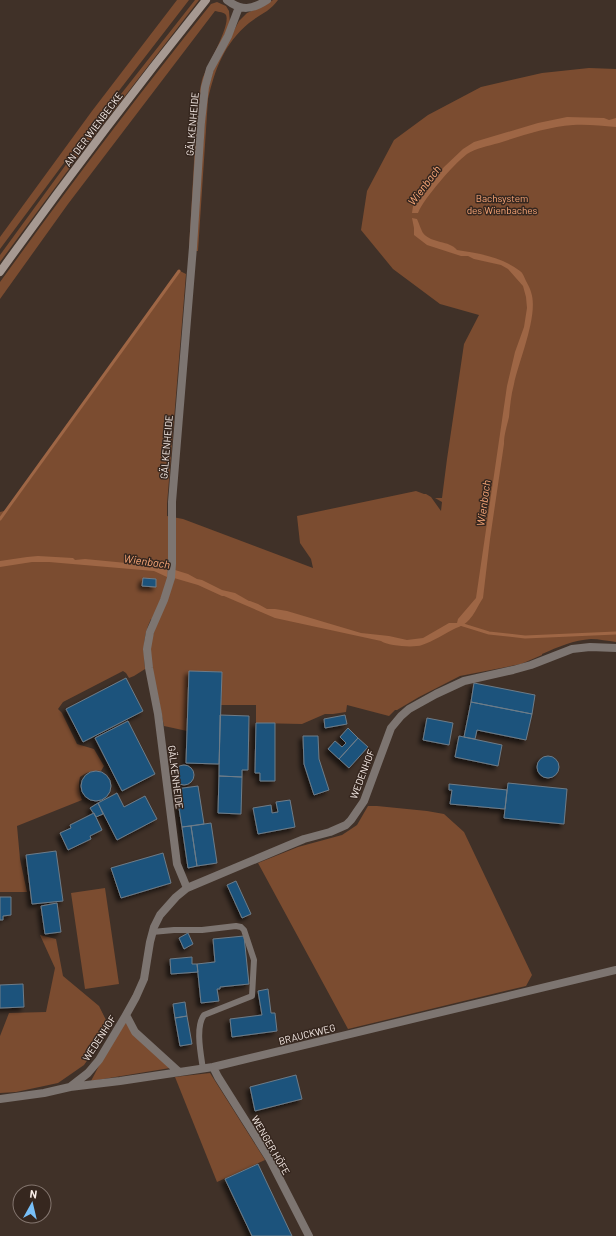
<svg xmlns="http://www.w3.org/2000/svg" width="616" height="1236" viewBox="0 0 616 1236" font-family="Barlow,sans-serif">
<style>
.green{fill:#7b4c30}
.water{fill:#9e6645}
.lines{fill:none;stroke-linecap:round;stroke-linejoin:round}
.stream{stroke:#9e6645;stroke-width:3}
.building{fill:#1c537b;stroke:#6d7c89;filter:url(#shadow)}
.lane{stroke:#7d7571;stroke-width:6}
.street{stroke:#7d7571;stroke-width:8}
.secondary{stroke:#a69992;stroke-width:8}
.labels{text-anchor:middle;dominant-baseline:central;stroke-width:3;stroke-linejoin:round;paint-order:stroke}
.street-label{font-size:10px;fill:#f8ede8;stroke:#36271f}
.park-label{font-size:10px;fill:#fca879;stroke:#36271f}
.water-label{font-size:11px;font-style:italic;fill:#fdaa7a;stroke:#36271f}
</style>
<defs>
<filter id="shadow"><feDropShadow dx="-3.5" dy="3.5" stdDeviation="2" flood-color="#0009"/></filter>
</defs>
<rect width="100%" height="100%" fill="#403128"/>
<path class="green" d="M177,0H189L84,136L0,249V237L92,111Z
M195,0H199L77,158L0,262V255L73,155Z
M273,0H278C275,4 271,8 267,11C261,15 255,18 249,23C224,44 215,69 208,99L198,251H195L207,92L214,69L239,21L247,13L263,6Z
M217,2L226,6L229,11L230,23L209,67L190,248H189C191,214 193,179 195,144C197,125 197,99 202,80C206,67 231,26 226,15C224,12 219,12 215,11L68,204L0,299V282C68,188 138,95 211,4Z
M589,68L616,69V642C608,641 599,639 591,639C574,640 558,647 542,654V655L521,664L460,676L419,697L397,710H395L389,716L347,705L346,712L333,714H325L302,724L256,723V705H221L222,672L189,671L187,731L164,726L152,667L150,652L151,642L156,625L153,619H151C143,635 143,651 145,669L134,676L129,678L126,673L123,671L63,702L58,709L62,713L77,744L94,749L104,766L101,771C93,770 87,772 80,777C78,785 79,791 82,800L17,826L20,859L27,892H0V512L8,510L180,271L186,274L167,504V516L183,519L313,568L311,559L300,543L297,516L416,491L424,494H426L431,497L441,511L442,502L435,498H442L447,459L464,344L479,315L440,304L393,269L361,230L367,191L394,140L428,115L481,87L542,73Z
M368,806H377L427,811L444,814L464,832L532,975L526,986L348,1029L258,863L298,847L342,835L357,825Z
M105,888L119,984L85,989L71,893Z
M40,935L56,939L63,976L99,1006L110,1028L84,1065L58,1083L16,1092L0,1093V1036L9,1013L46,1012L55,968Z
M123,1020L170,1068L91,1081Z
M210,1073L265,1160L217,1182L175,1077Z"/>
<path class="water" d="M567,117L604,118L609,120L616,118V127C602,126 587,124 573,125C548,127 523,135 499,143C488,146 476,148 467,154C454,164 424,198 418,213H412L413,206L419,196L444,167L463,149L474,142L538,123Z
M412,218L417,219C419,223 421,230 423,233C432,244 449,240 457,250C478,253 502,257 520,271C523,273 524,277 526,281C528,285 530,288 531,292C539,315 519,360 514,384C511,395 510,406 509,417C507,426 504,434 504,444L490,539L483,598C475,610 472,623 456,628C446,633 432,642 422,645C414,648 388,646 381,641L275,618L224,596H222L198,585L174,578L175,570L188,574L197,579L202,580L222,590L235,593L249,601H250L258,604L267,609H275L287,611L361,633L389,636L407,640L423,638L449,623H457L458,619L476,598L507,386L515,352L524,327L527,308L526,297L523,286L508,269L501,265L474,259L468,256H461L427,245L414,235V228Z
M38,556L73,558L75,560L85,559L168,567L167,577L154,571L49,562H32L0,567V561L27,557Z"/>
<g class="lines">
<path class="stream" d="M0,519L179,271
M460,624L489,633L525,637L616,633"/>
</g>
<path class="building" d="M143,578L156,579V587L142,586Z
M189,671L222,672L219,764L186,763Z
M126,678L143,711L83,742L66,709Z
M474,683L535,695L532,714L471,702Z
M471,702L532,714L526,740L477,730L475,739L464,737Z
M220,715L249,716L248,770H242V777L219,776Z
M345,715L347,724L325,728L324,719Z
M427,718L453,723L449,745L423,740Z
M128,721L155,774L122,791L95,738Z
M256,723H275V781H260V773H255Z
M348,728L358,738L339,759L328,749L335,741L342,747L346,743L340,737Z
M303,736H318L319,759L329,790L314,795L304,764Z
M459,736L502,745L498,766L455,757Z
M358,738L368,747L349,768L339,759Z
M537 767a11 11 0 1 1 22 0a11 11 0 1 1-22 0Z
M174 775a10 10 0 1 1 20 0a10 10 0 1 1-20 0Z
M81 786a15 15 0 1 1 30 0a15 15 0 1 1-30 0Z
M219,776L242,777L241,814L218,813Z
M508,783L567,789L564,824L504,818Z
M449,784L507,790L505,809L450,804L452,790H449Z
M198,786L204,824L182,827L176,789Z
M117,793L124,807L145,796L157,819L117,840L98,803Z
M290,800L295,827L258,834L253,808L271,805L272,813L278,812L276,802Z
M98,803L103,814L96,817L90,808Z
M94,813L102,830L90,836L91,839L68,850L60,833L71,828L70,825Z
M211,823L217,863L197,866L191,826Z
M191,826L197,866L188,868L182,827Z
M56,851L63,901L32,904L26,855Z
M163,853L171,883L121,898L111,868Z
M236,881L251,914L242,918L227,885Z
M0,897H11V915L3,916V920H0Z
M57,903L61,932L45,934L41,906Z
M188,933L193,944L184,949L179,938Z
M244,936L249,984L220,987V989H217L219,1001L201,1003L197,964L215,962L213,939Z
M192,957V964H197L198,972L171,974L170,959Z
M23,984L24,1007L0,1008V985Z
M268,989L271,1013H275L277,1031L232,1037L230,1019L262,1015L258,991Z
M185,1002L187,1016L175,1018L173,1004Z
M187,1016L192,1044L180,1046L175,1018Z
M296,1075L302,1099L255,1111L250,1087Z
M258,1164L292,1236H252L225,1179Z"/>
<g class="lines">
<path class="lane" d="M152,932L174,930H202L236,926L241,927L244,930L254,960L252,996L204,1015C195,1027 201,1055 203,1069"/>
<path class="street" d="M227,0C241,11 252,10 267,0
M187,888L177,864L158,714L149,668L147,649L150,632L164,600L171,578L172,564V502L193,247L201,122L205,87L210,69L228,36L239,7
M126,1015L135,1032L179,1072
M213,1067L218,1077L269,1158L309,1236
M70,1087L88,1073L99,1060L126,1015L136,997L144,979L150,942L154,927L160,915L176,897L187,888L287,846L304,839L330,832L346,825L351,820L364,801L391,728L401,716L409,709L436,694L464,681L513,670L531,665L572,649L590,647L616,648
M0,1099L44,1093L70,1087L120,1081L213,1067L616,970"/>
<path class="secondary" d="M0,272C66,180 135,89 206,0"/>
</g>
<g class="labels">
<g class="street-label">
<text transform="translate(192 124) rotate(-85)">GÄLKENHEIDE</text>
<text transform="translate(93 129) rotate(-53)">AN DER WIENBECKE</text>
<text transform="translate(166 447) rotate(-85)">GÄLKENHEIDE</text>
<text transform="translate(362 774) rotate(-69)">WEDENHOF</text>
<text transform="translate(176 777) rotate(83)">GÄLKENHEIDE</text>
<text transform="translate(307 1034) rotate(-14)">BRAUCKWEG</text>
<text transform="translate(99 1038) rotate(-57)">WEDENHOF</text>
<text transform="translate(271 1145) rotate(60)">WENGER HÖFE</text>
</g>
<g class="park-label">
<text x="502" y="198">Bachsystem<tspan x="502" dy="12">des Wienbaches</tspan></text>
</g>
<g class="water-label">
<text transform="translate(424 185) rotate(-53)">Wienbach</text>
<text transform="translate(483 503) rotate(-82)">Wienbach</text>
<text transform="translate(147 561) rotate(8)">Wienbach</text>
</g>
</g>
<g transform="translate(32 1204) rotate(8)"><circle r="19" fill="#36271f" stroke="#84766f"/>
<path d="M0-3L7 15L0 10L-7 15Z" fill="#78bff8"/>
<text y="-6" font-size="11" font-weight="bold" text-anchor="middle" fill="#f8ede8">N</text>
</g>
</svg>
